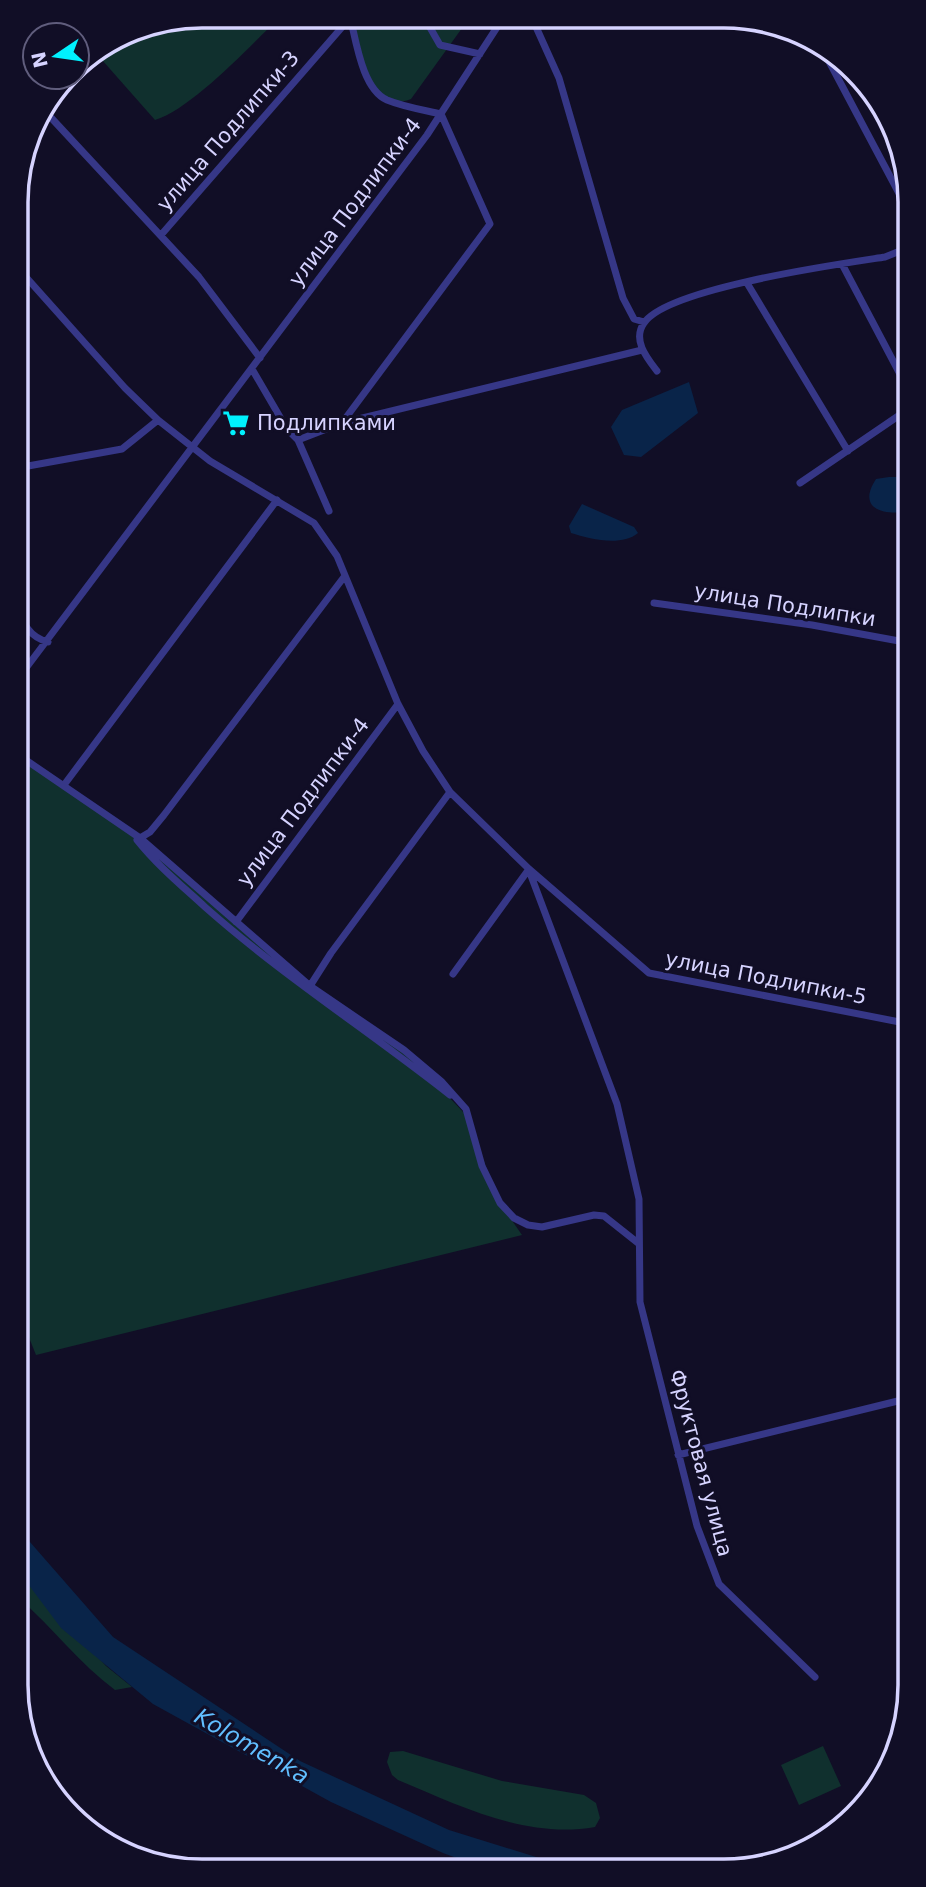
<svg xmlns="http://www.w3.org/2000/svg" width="926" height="1887" viewBox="0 0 926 1887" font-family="'DejaVu Sans',sans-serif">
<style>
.green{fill:#10302e}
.water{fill:#092449}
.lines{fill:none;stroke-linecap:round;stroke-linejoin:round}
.minor{stroke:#363787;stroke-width:7}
.labels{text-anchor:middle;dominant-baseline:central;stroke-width:6;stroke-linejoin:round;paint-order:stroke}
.street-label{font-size:21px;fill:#d6d3ff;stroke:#110e26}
.poi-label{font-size:21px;fill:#d6d3ff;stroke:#110e26;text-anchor:start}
.water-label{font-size:23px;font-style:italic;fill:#61beff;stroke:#110e26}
.rim{fill:none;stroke:#d6d3ff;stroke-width:3.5}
</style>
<rect width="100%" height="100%" fill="#110e26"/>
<path class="green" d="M202,16H281C251,45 192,109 155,120L95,52L131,30Z
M350,17H470L411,99C369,116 358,45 350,17Z
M17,754L105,813L310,986L404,1050L466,1115L500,1203L522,1235L36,1355L16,1305Z
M16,1568L106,1666L132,1687L115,1690C80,1664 53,1628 20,1599L16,1594Z
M823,1746L841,1786L799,1805L781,1765Z
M403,1751L502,1781L584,1795L596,1803L600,1818L595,1827C526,1839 460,1806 398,1780L392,1775L387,1762L390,1752Z"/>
<path class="water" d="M689,382L698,413L641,457L624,455L611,427L622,410Z
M889,477H900L910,493V511C885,516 856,510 876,479Z
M582,504L634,527L638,533C621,547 590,539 571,533L569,526Z
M16,1526L113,1637L300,1761L449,1830L581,1871H492L443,1853L331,1802L153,1704L61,1628L16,1568Z"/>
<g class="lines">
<path class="minor" d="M350,17C356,40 362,89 387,100C404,107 424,110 441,114
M424,17L440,45L480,54
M532,18L559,78L623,298L634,319L644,322
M823,50L910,214
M43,109L199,277L260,358
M161,235L350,18
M842,264L910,393
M17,267L125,388L158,420L210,461L314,523L337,556L398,704L423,751L450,792L529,869L649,973L910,1024
M747,283L848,451
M252,369L287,429L298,440L329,511
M657,371C647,358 632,340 644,323C667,288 840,264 885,257L910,247
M342,423L490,224L441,114
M298,440L342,423L642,350
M17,468L122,449L158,420
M800,483L910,408
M654,603L812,625L910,643
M17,606C23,623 29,637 48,642
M17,680L427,135L503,18
M17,754L140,838L310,986L404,1050L442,1082L466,1109L482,1166L500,1203L514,1218L528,1225L542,1227L594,1215L604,1216L638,1243
M64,785L277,500
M140,838L150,832L164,815L344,577
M137,840C157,865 181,885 205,907C283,976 369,1031 450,1095
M530,873L617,1104L639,1199L640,1302L697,1526L719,1584L815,1677
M236,922L398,704
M453,974L529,869
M310,986L331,953L450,792
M678,1455L910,1398"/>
</g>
<defs>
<symbol id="supermarket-bare" viewBox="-9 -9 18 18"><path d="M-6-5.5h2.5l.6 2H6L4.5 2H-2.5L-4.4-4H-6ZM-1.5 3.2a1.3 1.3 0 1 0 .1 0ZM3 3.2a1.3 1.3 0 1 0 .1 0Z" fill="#00f1fe" stroke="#110e26" stroke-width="2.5" paint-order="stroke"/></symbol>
</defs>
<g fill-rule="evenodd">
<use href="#supermarket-bare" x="217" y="404" width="38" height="38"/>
</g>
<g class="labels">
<g class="street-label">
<text transform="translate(228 131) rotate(-49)">улица Подлипки-3</text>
<text transform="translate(355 202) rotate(-53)">улица Подлипки-4</text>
<text transform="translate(785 605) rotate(9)">улица Подлипки</text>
<text transform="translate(303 802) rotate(-53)">улица Подлипки-4</text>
<text transform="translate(766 978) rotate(11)">улица Подлипки-5</text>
<text transform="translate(701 1463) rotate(75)">Фруктовая улица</text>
</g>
<g class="poi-label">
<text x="257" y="423">Подлипками</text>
</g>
<g class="water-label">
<text transform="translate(252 1746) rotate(30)">Kolomenka</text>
</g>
</g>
<path d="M0 0H926V1887H0ZM202 28H724A174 174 0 0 1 898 202V1685A174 174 0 0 1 724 1859H202A174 174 0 0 1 28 1685V202A174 174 0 0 1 202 28Z" fill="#110e26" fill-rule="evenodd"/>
<path class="rim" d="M202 28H724A174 174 0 0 1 898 202V1685A174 174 0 0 1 724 1859H202A174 174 0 0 1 28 1685V202A174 174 0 0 1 202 28Z"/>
<g transform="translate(56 56) rotate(257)"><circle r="33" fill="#110e26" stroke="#605d7d" stroke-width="2"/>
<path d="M0-5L12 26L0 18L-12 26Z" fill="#00f1fe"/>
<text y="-10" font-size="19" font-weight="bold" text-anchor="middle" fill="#d6d3ff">N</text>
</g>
</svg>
